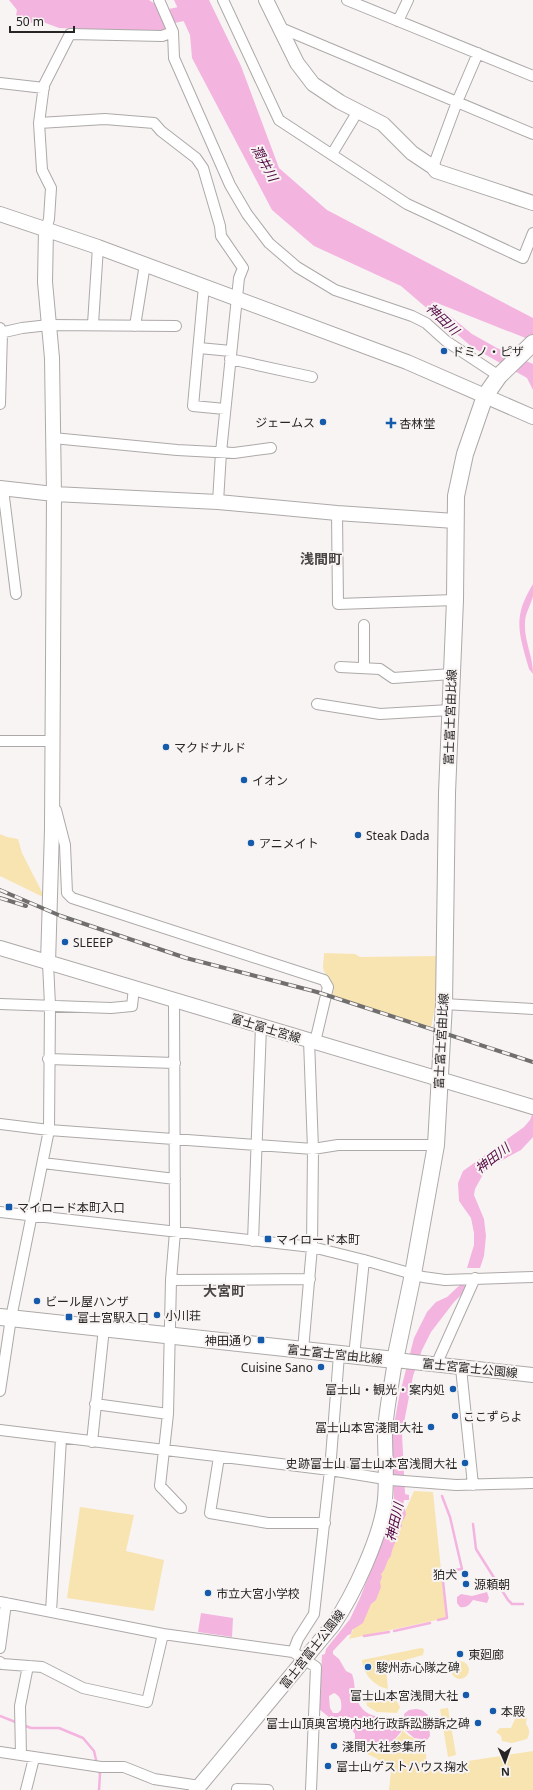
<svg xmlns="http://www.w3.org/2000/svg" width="533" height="1790" viewBox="0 0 533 1790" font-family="'Noto Sans','Noto Sans JP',sans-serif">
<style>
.green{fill:#f8e4b1}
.water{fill:#f4b4e0;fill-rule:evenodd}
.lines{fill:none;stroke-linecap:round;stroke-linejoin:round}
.stream{stroke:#f4b4e0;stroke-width:2.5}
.river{stroke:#f4b4e0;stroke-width:15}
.street-casing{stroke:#ada9a8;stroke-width:12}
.secondary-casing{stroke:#ada9a8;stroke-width:16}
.primary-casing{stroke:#ada9a8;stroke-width:18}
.street{stroke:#fff;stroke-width:10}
.secondary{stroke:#fff;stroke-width:14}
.primary{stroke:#fff;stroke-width:16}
.rail-casing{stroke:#716f6e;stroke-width:4}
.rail{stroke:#f8f4f3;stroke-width:2.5;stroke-dasharray:8;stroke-linecap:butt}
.poi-dot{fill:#165bab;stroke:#f8f4f3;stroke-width:1.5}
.labels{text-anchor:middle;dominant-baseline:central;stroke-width:4;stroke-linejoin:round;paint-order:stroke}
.poi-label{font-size:12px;fill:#272625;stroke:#f8f4f3;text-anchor:start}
.street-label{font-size:12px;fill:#272625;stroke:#f8f4f3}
.water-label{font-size:13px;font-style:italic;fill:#530944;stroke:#f8f4f3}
.quarter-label{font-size:14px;font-weight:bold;fill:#4a4645;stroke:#f8f4f3}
</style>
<rect width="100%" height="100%" fill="#f8f4f3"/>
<path class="green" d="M0,834L7,837L18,839L22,853L45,898L0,876Z
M324,953L355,954L360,957L438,956L436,1002L431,1028L332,997C338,978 325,981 323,967C323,963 324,958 324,953Z
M414,1491L433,1492L446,1618L349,1639Z
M80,1507L134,1515L126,1551L164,1560L154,1611L67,1598Z
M421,1648L424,1649L423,1655L405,1660L386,1669L388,1689C374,1686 363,1674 362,1660Z
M451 1670a9 9 0 1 1 18 0a9 9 0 1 1-18 0Z
M376,1691L396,1700L400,1707L397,1713L377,1712L367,1706L365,1695L367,1693Z
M448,1708L456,1755L448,1757L440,1709Z
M517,1714H523L527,1717L526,1724C530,1729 530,1733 527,1739L512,1743L502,1741L501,1736L496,1732L500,1728H511Z
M402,1730L409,1736L425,1744L427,1764L433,1770H444L455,1763L533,1751V1790H389L391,1771L376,1758L367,1754L365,1749L367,1746H393L394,1741L401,1734Z"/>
<path class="water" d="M9,0H149L158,6L173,32L59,28L35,19L32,23L16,16L17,10Z
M174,0H209L241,66L279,168L327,210L533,318V341L432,301L472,334L497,348L533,364V390L527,378L472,347L401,286L314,246L272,210L192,58L190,35Z
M533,584C533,587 533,592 533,596C531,605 525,613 525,623C524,641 533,656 533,674L529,669C519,633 512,618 533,584Z
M533,1112V1137L521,1150L486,1169L475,1189L474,1195L484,1219L486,1236L484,1256L480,1268H467L474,1245V1233L471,1218L459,1201L458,1183L463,1171L524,1127L530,1120Z
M461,1284L465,1286V1291L454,1302L431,1332L422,1350L413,1376L402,1433L405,1494L409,1495V1500H404L403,1505C407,1513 407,1516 401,1523L402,1526L399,1530C398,1540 392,1546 391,1556C385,1562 387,1568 381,1574L382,1577L380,1582L381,1587L376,1600L371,1604L363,1623L352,1630L351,1634L348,1635L333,1651V1654L339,1659L346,1671L352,1674C355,1682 354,1688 356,1696C361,1717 379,1718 397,1718L400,1723L401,1732L394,1740L393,1746H354L352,1742L355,1738V1734L347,1724H343L340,1728H332L330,1718L319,1709L322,1655L325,1654L326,1649L350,1619L360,1598L391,1519L394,1501L392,1436L399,1397L414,1338L427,1312L436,1302L447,1297ZM334,1693C341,1696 342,1702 341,1710L338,1713H333L330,1708L329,1696Z
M487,1592L489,1598L487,1603L473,1600C469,1605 467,1608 460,1607L457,1603V1597L461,1594L472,1596Z
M201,1613L233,1618L232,1637L198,1632Z
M416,1709L422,1710L428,1715L430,1736L427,1740L414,1738L405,1730L404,1714L409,1710Z"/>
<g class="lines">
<path class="stream" d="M473,1524L476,1549L508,1600L512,1604H523
M438,1620L447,1618L442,1572L462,1569L450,1517L442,1496
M394,1631L430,1623
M364,1636L389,1632
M0,1716L18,1723
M23,1725L31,1728H59L83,1738L94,1751L97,1764
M98,1769L100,1774L99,1790"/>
<path class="river" d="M152,20L196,11L198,16"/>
<defs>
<path id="street" d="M159,0L173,32L174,58L230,185L247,214L269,243L297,267L335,290L412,316L426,323L446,341L499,376
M223,0L279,120L407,204L523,258L533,233
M347,0L533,76
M398,21L408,0
M281,28L533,134
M0,83L44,88
M39,123L105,119L154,123L161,131L196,158L203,168L220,226L221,236L243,268L239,278L221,452L218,502
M332,154L358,111
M433,167L457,102L478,53
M46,229L49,219L51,188L42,170L39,123L44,85L70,34L162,36L173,32
M204,286L193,406L225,409
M93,324L98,247
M135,326L145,264
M0,328L2,333L0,404
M0,333L22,328L49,325L176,326
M199,348L231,351
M230,359L312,377
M53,438L177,450L234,453L271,448
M3,489L16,594
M337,513L338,604L455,600
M364,625V668
M340,667L380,669L393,678L452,674
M317,704L380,714L450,710
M0,741H51
M56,810L65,845L67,893L72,898L324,980L328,987L315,1042
M174,1000L175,1232L171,1280L168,1414L160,1486L181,1508
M0,1004L111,1008L132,1006L134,988
M444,1004L533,1009
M48,1059L175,1063
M0,1124L49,1130L313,1149L338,1145H436
M43,1163L175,1179
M0,1212L312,1247L364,1260L423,1277L445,1280L533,1277
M253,1241L261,1026
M171,1280L310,1279
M303,1350L312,1247L313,1149L309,1040
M354,1356L364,1260
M436,1365L475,1278
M461,1368L473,1485
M0,1391L11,1318L49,1130L50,1005L48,963
M95,1404L168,1414
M0,1430L330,1470L391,1480L456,1485L533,1483
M92,1442L104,1328
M219,1457L210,1513L268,1523H325
M0,1602L163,1634L293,1652L316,1667L311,1790
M51,1612L61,1438
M0,1648L6,1603
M293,1652L298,1639L314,1614L330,1470L339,1355
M0,1662L2,1664L42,1667L83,1688L147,1702L163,1634
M0,1752L101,1767H124L154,1779L200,1786
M21,1755L20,1706L28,1666
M237,1789L268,1790
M26,1790L34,1758"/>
<path id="secondary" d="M266,0L297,63L313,84L340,102L383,124L412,153L433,167L436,171L533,203
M0,214L98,247L407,362L533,417
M46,229L45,282L52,358L54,494L52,829L48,963
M0,488L54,494L218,502L337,513L455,521
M0,948L533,1107
M196,1790L333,1625C353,1596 382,1535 385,1499C387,1477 385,1455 385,1432C386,1409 392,1384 395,1360L533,1375"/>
<path id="primary" d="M0,1317L395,1360L413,1274L436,1145L444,1004L447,793L455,600L456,496L465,454L485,396L499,376L533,343"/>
</defs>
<use href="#street" class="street-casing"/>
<use href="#secondary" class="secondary-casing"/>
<use href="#primary" class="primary-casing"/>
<use href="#street" class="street"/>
<use href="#secondary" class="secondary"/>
<use href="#primary" class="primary"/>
<defs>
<path id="rail" d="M0,890L61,916L186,958L317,992L533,1062
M0,898L26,906"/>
</defs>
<use href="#rail" class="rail-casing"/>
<use href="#rail" class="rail"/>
</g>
<g class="poi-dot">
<circle cx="444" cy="351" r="4"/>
<circle cx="323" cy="422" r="4"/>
<path d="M389 417h4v4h4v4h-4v4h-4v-4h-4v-4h4z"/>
<circle cx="166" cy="747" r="4"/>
<circle cx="244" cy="780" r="4"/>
<circle cx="358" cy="835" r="4"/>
<circle cx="251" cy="843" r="4"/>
<circle cx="65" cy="942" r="4"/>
<rect x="5" y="1203" width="8" height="8" rx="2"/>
<rect x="264" y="1235" width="8" height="8" rx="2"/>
<circle cx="37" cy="1301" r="4"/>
<circle cx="157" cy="1315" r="4"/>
<rect x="65" y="1313" width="8" height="8" rx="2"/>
<rect x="257" y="1336" width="8" height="8" rx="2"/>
<circle cx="321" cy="1367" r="4"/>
<circle cx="453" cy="1389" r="4"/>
<circle cx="455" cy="1416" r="4"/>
<circle cx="431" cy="1427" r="4"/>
<circle cx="465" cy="1463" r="4"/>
<circle cx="465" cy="1574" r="4"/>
<circle cx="466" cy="1584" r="4"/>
<circle cx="208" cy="1593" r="4"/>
<circle cx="460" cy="1654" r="4"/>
<circle cx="368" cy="1667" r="4"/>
<circle cx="466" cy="1695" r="4"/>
<circle cx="493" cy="1711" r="4"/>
<circle cx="478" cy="1723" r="4"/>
<circle cx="334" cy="1746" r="4"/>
<circle cx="328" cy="1766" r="4"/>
</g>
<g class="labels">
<g class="poi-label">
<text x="452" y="351">ドミノ・ピザ</text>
<text x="315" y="422" text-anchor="end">ジェームス</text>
<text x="399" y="423">杏林堂</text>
<text x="174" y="747">マクドナルド</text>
<text x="252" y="780">イオン</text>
<text x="366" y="835">Steak Dada</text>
<text x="259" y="843">アニメイト</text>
<text x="73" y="942">SLEEEP</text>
<text x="17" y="1207">マイロード本町入口</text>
<text x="276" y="1239">マイロード本町</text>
<text x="45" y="1301">ビール屋ハンザ</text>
<text x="165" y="1315">小川荘</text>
<text x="77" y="1317">富士宮駅入口</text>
<text x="253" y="1340" text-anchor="end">神田通り</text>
<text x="313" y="1367" text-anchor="end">Cuisine Sano</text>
<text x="445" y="1389" text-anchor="end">富士山・観光・案内処</text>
<text x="463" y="1416">ここずらよ</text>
<text x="423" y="1427" text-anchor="end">冨士山本宮淺間大社</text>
<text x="457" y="1463" text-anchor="end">史跡富士山 富士山本宮浅間大社</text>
<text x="457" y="1574" text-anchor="end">狛犬</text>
<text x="474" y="1584">源頼朝</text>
<text x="216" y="1593">市立大宮小学校</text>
<text x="468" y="1654">東廻廊</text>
<text x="376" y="1667">駿州赤心隊之碑</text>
<text x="458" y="1695" text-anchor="end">富士山本宮浅間大社</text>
<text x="501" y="1711">本殿</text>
<text x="470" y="1723" text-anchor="end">富士山頂奥宮境内地行政訴訟勝訴之碑</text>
<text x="342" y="1746">淺間大社参集所</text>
<text x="336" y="1766">富士山ゲストハウス掬水</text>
</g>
<g class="street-label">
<text transform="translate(450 717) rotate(-88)">富士富士宮由比線</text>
<text transform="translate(266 1028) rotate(17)">富士富士宮線</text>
<text transform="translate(441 1041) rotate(-87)">富士富士宮由比線</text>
<text transform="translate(335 1354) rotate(6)">富士富士宮由比線</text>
<text transform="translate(470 1368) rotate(6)">富士宮富士公園線</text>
<text transform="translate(312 1649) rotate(-52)">富士宮富士公園線</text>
</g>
<g class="water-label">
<text transform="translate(265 163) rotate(61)">潤井川</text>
<text transform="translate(443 319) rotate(44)">神田川</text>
<text transform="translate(492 1158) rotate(-38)">神田川</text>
<text transform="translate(394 1522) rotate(-77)">神田川</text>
</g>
<g class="quarter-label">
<text x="321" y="558">浅間町</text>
<text x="224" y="1290">大宮町</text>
</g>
</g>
<g transform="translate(505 1762) rotate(178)" stroke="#f8f4f3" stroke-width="3" paint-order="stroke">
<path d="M0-3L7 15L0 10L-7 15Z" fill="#272625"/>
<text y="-6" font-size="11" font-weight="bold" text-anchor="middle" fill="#272625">N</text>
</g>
<path d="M10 26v6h64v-6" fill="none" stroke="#272625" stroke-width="2"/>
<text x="16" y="26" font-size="12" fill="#272625" stroke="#f8f4f3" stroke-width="3" paint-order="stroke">50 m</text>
</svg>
